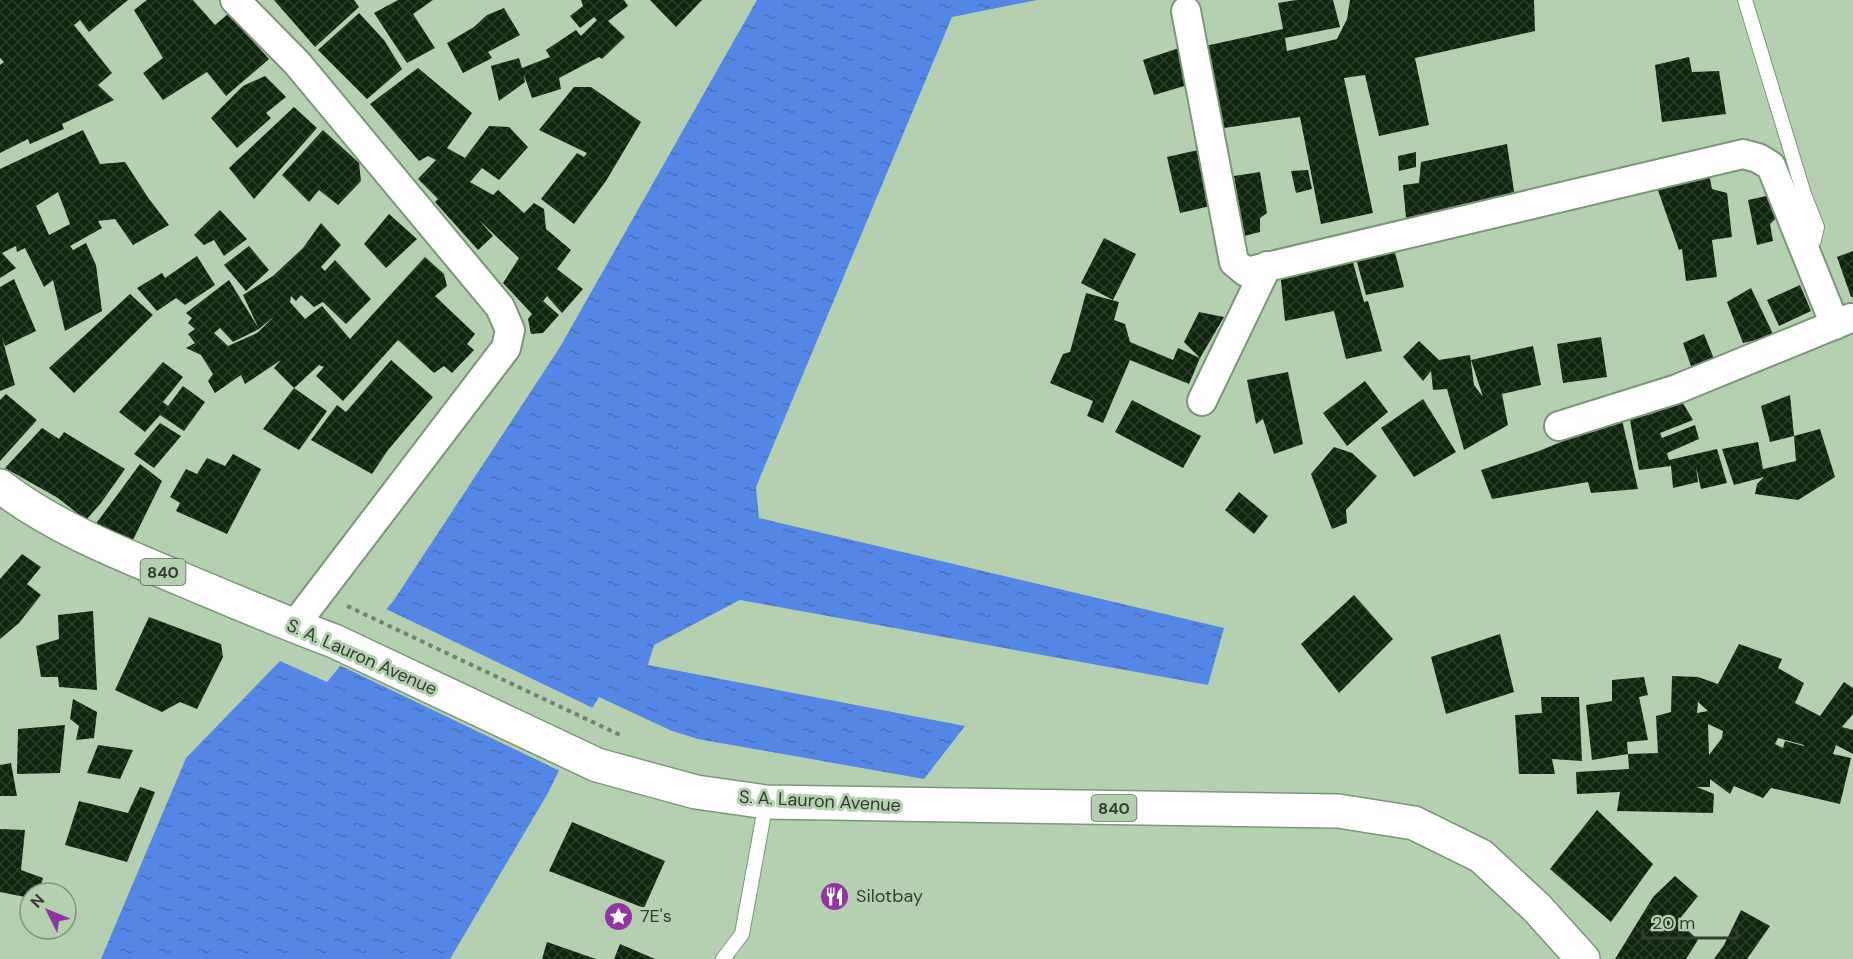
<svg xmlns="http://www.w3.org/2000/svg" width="1853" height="959" viewBox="0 0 1853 959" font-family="'DM Sans',sans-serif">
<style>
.water{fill:url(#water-ripples)}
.pier{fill:#b5d0b1}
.building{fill:url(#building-cross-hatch);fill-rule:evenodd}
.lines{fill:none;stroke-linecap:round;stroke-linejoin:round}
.lane-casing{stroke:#7c9679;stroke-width:16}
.street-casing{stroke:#7c9679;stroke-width:32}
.highway-casing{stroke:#7c9679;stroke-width:36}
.path{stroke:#71846e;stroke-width:4;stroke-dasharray:4.5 4.5;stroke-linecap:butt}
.lane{stroke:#fff;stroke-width:14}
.street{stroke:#fff;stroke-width:28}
.highway{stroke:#fff;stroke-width:33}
.labels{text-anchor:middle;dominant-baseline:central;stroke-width:6;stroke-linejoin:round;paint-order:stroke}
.shield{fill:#b5d0b1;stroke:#596957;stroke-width:1.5}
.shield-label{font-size:16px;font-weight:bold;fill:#323d30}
.street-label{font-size:18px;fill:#323d30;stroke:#b5d0b1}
.poi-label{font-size:18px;fill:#323d30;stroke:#b5d0b1;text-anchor:start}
</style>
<defs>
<pattern id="water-ripples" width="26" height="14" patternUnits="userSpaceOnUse" patternTransform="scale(1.5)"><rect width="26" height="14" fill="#5487e5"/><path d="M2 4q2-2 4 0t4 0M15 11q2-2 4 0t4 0" fill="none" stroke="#4670ba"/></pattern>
<pattern id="building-cross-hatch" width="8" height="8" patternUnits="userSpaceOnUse" patternTransform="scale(1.5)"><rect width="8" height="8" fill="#0f250d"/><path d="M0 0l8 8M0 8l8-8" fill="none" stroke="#2a3d28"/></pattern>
</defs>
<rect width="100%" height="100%" fill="#b5d0b1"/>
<path class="water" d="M757,0H1037L952,17L756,487L759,518L1224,628L1208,685L740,600L654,645L648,665L965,726L924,779L698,739L672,731L599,697L580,728L548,793L450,959H101L186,758L280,661L327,682L394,600L560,347Z"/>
<path class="pier" d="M384,608L595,709L562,772L337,664Z"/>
<path class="building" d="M0,0H128L89,32L80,20L74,25L112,73L98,85L114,100L62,124L64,129L30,144L28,139L0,153V65L4,62L0,58Z
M147,0H193L215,25L228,14L269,59L226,96L207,72L163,100L143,73L163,58L134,10Z
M274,0H354L359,7L315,47Z
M398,0H433L413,14L435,48L407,63L374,13Z
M581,0H624L628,6L608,21L625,37L602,59L599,57L559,78L561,89L532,98L524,75L525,82L499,101L491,66L519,58L522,68L550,57L546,50L576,30L581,36L597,20L594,17L580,28L570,16L583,6Z
M650,0H702L676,27Z
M1296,0H1333L1340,27L1285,38L1287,51L1337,39L1347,19L1350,0H1534L1535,31L1415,58L1429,125L1379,136L1365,75L1344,78L1373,213L1321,224L1300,117L1224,128L1205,46L1283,29L1278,3Z
M504,8L520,35L488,52L492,58L463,73L447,43L474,27L487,15Z
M359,13L384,40L402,69L367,99L318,50Z
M1179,48L1191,84L1154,95L1143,60Z
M1689,57L1692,72L1719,71L1726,114L1662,122L1655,65Z
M418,68L472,113L447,148L465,158L489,126L509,127L528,147L499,180L482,168L470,182L493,195L498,190L524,213L534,203L544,209L546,229L571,250L557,269L583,289L562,313L547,296L543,301L559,315L543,333L531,334L528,319L532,314L503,283L519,258L479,220L493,236L478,250L435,202L438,199L418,179L436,160L428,156L419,161L370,104Z
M265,76L286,97L266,113L271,118L237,148L211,118L243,86Z
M574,87H591L641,122L606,181L574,224L541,199L577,153L584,157L587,153L539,130Z
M294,107L317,128L254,199L229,168Z
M83,130L100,164L125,162L149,199L169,225L133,245L115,219L98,221L102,228L70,246L73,250L86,243L96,265L102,311L65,331L53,280L44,287L25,248L17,252L16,246L2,253L16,268L0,278V169ZM58,192L70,224L49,235L36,206Z
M323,130L359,163L361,181L338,205L319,190L309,202L282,175Z
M1507,144L1515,198L1406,218L1403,185L1419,183L1421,162Z
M1207,148L1219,204L1180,213L1167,157Z
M1416,152V167L1399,171L1398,156Z
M1308,170L1312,189L1296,193L1291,171Z
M1260,172L1267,213L1260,218V232L1244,236L1234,176Z
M1709,174L1712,189L1727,193L1732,237L1712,240L1717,277L1686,281L1682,249L1679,250L1655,182Z
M1771,195L1776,218L1770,224L1773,241L1757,245L1748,200Z
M220,210L247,239L224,256L214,240L204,245L194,235Z
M389,214L417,239L386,268L364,244Z
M321,223L341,245L321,267L325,271L335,260L371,299L346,324L323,302L314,307L301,295L296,301L291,296L290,302L305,319L322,306L350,339L425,257L444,274L447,286L435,296L475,334L467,344L474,350L452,373L444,366L434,373L398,340L343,401L316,376L324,367L319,365L294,388L274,368L281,360L245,384L241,375L215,393L208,381L213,374L201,355L186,348L195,343L188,334L195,329L188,323L192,318L186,313L229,280L259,329L243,295L273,276L303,248ZM275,316L257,333L228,346L214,333L220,328L233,342L259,329Z
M1104,238L1136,254L1113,300L1081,283Z
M1393,245L1404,287L1366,295L1355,255Z
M249,246L269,270L246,291L224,265Z
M1853,251V297H1851L1837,257Z
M197,256L215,285L185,305L176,298L157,311L137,288L162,273L165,278Z
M1352,259L1364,302L1368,301L1382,351L1346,359L1334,311L1285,321L1280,271Z
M14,279L36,331L5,346L2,338L15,385L0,391V287Z
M1800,285L1811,311L1779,326L1767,300Z
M1751,288L1774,336L1743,343L1727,302Z
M1086,293L1119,302L1114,320L1125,324L1130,342L1173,360L1178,348L1200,358L1184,342L1199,312L1224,317L1200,358L1189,384L1130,360L1103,423L1087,416L1093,401L1050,383L1063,354L1070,352Z
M130,294L153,315L74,393L49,368Z
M1704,334L1714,359L1691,366L1683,343Z
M1601,337L1607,377L1563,383L1557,344Z
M1419,341L1439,360L1470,355L1474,385L1483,397L1471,360L1533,346L1541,385L1502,394L1508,425L1464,450L1447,389L1433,390L1431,371L1423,381L1403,357Z
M391,360L433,397L388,450L372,474L311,440L337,405L346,412Z
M163,362L183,377L163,402L168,406L183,386L205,402L184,431L160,415L145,432L119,412Z
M1288,372L1303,444L1274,454L1263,419L1256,424L1247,380Z
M1365,381L1388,412L1347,446L1323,413Z
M294,388L327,411L299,450L263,429Z
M6,394L37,420L0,461V400Z
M1790,395L1794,436L1770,442L1761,406Z
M1423,399L1456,452L1414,477L1381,428Z
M1132,400L1201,436L1183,468L1115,432Z
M1681,400L1693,420L1660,433L1662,438L1695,425L1699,439L1667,453L1669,460L1717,449L1727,483L1701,489L1696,467L1698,482L1673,488L1671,466L1639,470L1630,420L1654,413Z
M1622,420L1638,489L1591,493L1588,482L1492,499L1481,470L1539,451L1578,435Z
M160,423L181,436L154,468L134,454Z
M42,428L59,439L64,432L125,469L101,503L86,520L58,498L5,468Z
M1820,429L1835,477L1798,500L1755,494L1757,484L1764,477L1734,485L1722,449L1758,442L1763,469L1796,461L1794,436Z
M1334,447L1352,453L1377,476L1346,510L1347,523L1332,529L1311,474Z
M233,454L261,469L227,534L176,511L180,503L170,497L186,469L197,474L207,458L225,466Z
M140,464L162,481L131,544L95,525Z
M1239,492L1268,516L1254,534L1225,510Z
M22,554L41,567L27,584L41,595L19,623L0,639V579Z
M1354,595L1393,639L1339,693L1301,644Z
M93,611L97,690L59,687L58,677H41L36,646L59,639L58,615Z
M149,617L221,644L223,657L197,709L180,702L162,712L115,690Z
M1500,634L1514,692L1446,714L1431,657Z
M1739,644L1782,659L1778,668L1804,683L1795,703L1820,716L1844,682L1853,688V714L1842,727L1853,730V754L1836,745L1833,754L1851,758L1840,804L1771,788L1763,798L1734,786L1730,794L1710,779V787H1697L1714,794L1713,813L1617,811L1620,792L1577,794L1576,772L1629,769L1628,754L1658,753L1656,716L1671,712L1672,676L1698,677L1718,684ZM1698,702L1708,711L1697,713ZM1708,724L1723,731L1722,738L1709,755ZM1778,738L1804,745V746L1785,741L1783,748L1775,744Z
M1644,677L1648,695L1639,697L1648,740L1627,742L1628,754L1592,760L1586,705L1612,701V680Z
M1541,697H1579L1582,761L1552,759L1555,774H1519L1515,715L1542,713Z
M73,699L97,712L94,738L76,740L79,726L70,719Z
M65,725L60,773L17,774L18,729Z
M98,745L133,750L120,779L87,773Z
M11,763L17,796H0V765Z
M140,787L155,792L127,862L65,845L79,801L128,813Z
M1597,810L1653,864L1611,922L1550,869Z
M572,822L665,861L644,908L549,871Z
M0,829L25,830L21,870L43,878L39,893H30V898L0,892Z
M1675,876L1698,896L1678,921L1698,940L1686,959H1615L1653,897Z
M1741,910L1770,926L1747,959H1714L1724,945Z
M547,942L596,959H542Z
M620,944L655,959H614Z"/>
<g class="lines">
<defs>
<path id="lane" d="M1745,0L1804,194L1817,227L1814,240L1806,252
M723,959L742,934L766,802"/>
<path id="street" d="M235,0L297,63L500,307L510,330L506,348L294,626
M1186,11L1234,262L1246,272L1743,154L1758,158L1771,166L1835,325
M1202,401L1267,266
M1559,426L1677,389L1851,318"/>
<path id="highway" d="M0,486C52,526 114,551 174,576C227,598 280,621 334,641L597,765L696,792L766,802L1338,811L1414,823L1481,856L1537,908L1583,959"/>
</defs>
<use href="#lane" class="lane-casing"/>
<use href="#street" class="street-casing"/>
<use href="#highway" class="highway-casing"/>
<path class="path" d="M347,606L620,735"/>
<use href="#lane" class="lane"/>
<use href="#street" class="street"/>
<use href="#highway" class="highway"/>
</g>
<defs>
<symbol id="restaurant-disc" viewBox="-11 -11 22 22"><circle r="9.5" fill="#9135a0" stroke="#b5d0b1"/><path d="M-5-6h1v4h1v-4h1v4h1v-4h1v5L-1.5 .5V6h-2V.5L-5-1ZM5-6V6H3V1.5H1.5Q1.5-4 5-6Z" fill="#fff"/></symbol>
<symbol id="sight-disc" viewBox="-11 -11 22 22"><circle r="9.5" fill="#9135a0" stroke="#b5d0b1"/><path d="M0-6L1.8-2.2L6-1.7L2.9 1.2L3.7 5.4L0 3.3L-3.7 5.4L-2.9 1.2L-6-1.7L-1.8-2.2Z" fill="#fff"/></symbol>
</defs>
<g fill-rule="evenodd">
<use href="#restaurant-disc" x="818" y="880" width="33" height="33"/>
<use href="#sight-disc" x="602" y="900" width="33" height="33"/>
</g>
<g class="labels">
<g class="shield">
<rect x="140.5" y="559" width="45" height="26" rx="4.5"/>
<rect x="1091.5" y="795" width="45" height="26" rx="4.5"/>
</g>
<g class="shield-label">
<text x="163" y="572">840</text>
<text x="1114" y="808">840</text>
</g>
<g class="street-label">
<text transform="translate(362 657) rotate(24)">S. A. Lauron Avenue</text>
<text transform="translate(820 801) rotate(3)">S. A. Lauron Avenue</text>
</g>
<g class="poi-label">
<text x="856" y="896">Silotbay</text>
<text x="640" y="916">7E's</text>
</g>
</g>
<g transform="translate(48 911) rotate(313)"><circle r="28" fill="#b5d0b1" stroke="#81957d" stroke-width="1.5"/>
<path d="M0-4.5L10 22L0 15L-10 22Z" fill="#9135a0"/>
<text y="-9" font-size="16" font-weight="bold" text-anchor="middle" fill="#323d30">N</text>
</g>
<path d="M1643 929v9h94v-9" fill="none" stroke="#323d30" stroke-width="3"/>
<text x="1652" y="929" font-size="18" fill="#323d30" stroke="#b5d0b1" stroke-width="4.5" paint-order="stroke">20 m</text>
</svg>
